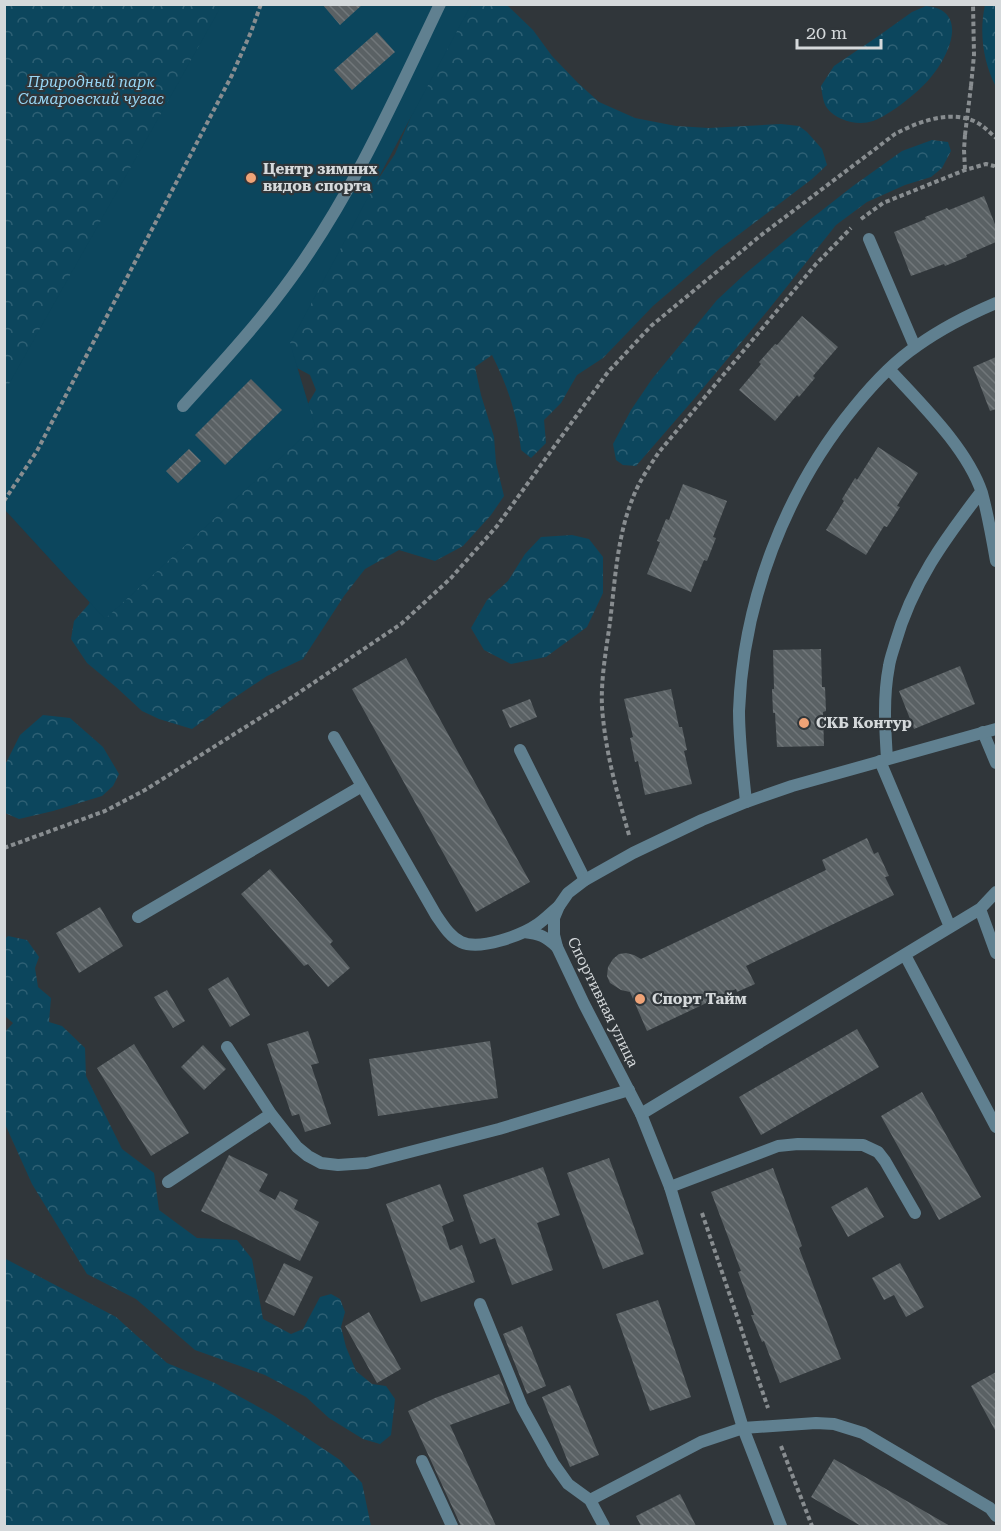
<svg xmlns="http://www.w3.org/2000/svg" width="1001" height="1531" viewBox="0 0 1001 1531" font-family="'Roboto Serif',serif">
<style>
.forest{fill:url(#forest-crowns)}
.park{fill:#0c465d}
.building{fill:url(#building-back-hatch)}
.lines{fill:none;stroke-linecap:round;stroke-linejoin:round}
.path{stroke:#888d90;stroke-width:4;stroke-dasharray:4.5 3;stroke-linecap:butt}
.lane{stroke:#608090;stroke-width:12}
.street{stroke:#608090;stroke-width:12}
.path-bridge{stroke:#888d90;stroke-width:4;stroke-dasharray:4.5 3;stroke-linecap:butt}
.poi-dot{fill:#efa377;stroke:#30363a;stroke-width:2}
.labels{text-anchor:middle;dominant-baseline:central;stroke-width:4.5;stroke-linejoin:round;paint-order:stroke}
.park-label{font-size:15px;font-style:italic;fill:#99d7f6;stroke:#30363a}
.poi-label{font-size:15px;font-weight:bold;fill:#d5d9db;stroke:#30363a;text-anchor:start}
.street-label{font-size:15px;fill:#d5d9db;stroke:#30363a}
</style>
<defs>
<pattern id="forest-crowns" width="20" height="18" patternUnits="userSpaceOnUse" patternTransform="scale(1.5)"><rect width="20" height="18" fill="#0c465d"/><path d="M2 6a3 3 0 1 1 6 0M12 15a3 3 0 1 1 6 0" fill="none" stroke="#2e6074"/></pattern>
<pattern id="building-back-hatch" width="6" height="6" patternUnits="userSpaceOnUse" patternTransform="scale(1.5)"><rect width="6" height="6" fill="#5a6164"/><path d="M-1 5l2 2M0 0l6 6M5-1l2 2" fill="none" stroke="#71777a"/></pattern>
</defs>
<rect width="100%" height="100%" fill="#30363a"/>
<path class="forest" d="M5,5H224L5,441Z
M472,5H507L533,30L552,56L578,83L599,102L635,118L676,126L709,128L781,124L799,126L807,132L822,149L827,165L812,179L717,251L653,306L603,358L577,375L561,403L544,420L546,443L531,458L521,450C517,414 508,387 492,355L475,367L481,395L494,437L496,463L504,496L491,515L463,546L435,561L399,550L365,569L344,596L303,659L267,676L231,700L192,729L159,719L142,711L116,687L87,663L71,639L74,621L89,604L101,574L295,426L316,390L310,375L284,361L277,352L375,184L395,154L429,74L456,22Z
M985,5H996V87C983,62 979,32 985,5Z
M926,6C970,10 949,56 931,77C920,91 890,115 873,121C858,126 837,121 827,108C823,103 822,92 821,86L834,66L877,37L912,12Z
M932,140L948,142L951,151L942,168L931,177L905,185L867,202L836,225L769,309L694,399L636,466L623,465L616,460L613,444L631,410L652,379L717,300L745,274L807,222L853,186L902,151Z
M572,535L589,539L603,557V593L587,627L546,657L511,664L484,650L471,628L487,600L508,581L525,554L541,537Z
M43,715L70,718L103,747L119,774L113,786L102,796L53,811L19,819L5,813V765L20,735Z
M8,936L27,940L39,957L35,968L38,987L51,998L49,1022L62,1026L85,1048L86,1076L122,1149L154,1173L159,1210L197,1238L237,1240L252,1259L263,1319L291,1334L303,1329L320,1297L331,1294L340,1299L345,1312L341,1327L346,1347L356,1371L372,1384L386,1386L395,1399L391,1435L380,1444L363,1439L329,1418L306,1397L265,1375L195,1350L136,1299L87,1274L32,1184L5,1124V1032L13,1023L5,1016L4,940Z
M4,1258L116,1317L167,1363L215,1383L273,1415L340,1460L362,1483L371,1526H5Z"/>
<path class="park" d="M219,5H471L290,343L315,426L105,619L5,510V391L218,12Z"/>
<path class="building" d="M322,4H363L340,25Z
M377,32L395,52L352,90L334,70Z
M984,196L996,227V242L966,255L967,257L945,266L944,264L911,276L894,232L926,219L925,217L947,208L949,210Z
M802,316L838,347L813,376L815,378L799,397L797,395L775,421L739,390L761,364L759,362L775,344L777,345Z
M996,357V409L990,411L973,367Z
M251,379L282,410L225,465L195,435Z
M878,447L918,473L897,506L900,507L887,527L884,526L866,555L826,530L844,501L842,499L855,478L857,480Z
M189,449L201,461L178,483L166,471Z
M683,484L727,501L713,537L716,538L707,561L704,560L691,592L647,574L660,542L657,541L666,519L669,520Z
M821,649L822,687H825L826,711L823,712L824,746L777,747L775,713H773L772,689H774L773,650Z
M406,658L530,882L476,912L352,689Z
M960,666L975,704L914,729L899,691Z
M671,689L679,727H682L687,750L684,751L692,784L645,795L638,761L635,762L630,738L633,737L624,699Z
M530,699L537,717L510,728L502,710Z
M867,838L874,854L878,852L889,876L885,877L894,895L746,966L755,984L737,992L736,989L647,1031L630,992L621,990L610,983L607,976L608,967L613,959L619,954L626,953L634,955L641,959L826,870L822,860Z
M270,869L333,941L330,944L350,968L328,987L308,964L304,966L241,894Z
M100,907L123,946L79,973L56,933Z
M228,977L250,1015L230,1027L208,989Z
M167,990L185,1021L173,1028L154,997Z
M857,1029L879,1067L761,1135L739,1097Z
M308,1031L319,1063L311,1065L331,1124L305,1132L299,1114L292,1116L267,1044Z
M490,1041L498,1098L378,1116L369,1059Z
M134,1044L189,1133L151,1156L97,1068Z
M203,1045L226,1069L204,1090L181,1067Z
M922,1092L981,1197L939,1220L881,1116Z
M229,1155L268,1174L259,1191L275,1200L280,1191L298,1200L294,1209L319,1222L300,1261L201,1211Z
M609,1158L644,1254L603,1269L567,1173Z
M543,1167L560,1215L537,1223L553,1270L512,1285L495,1238L480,1244L463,1195Z
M773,1168L802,1246L799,1248L841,1359L780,1383L764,1341L762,1342L751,1315H754L738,1272L741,1271L711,1192Z
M440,1184L454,1221L442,1226L450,1250L462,1245L475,1282L421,1302L386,1204Z
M867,1187L884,1217L848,1237L831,1207Z
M284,1263L313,1277L294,1316L265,1302Z
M900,1263L924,1307L906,1317L894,1295L884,1300L872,1278Z
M658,1300L691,1397L650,1411L616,1314Z
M369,1312L401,1369L377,1383L345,1326Z
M522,1326L546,1386L527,1394L503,1334Z
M996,1372V1432L971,1386Z
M499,1374L510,1403L450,1425L496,1526H461L408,1411L435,1398Z
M570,1385L599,1455L570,1467L542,1397Z
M834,1459L950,1526H861L811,1497Z
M680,1494L696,1526H641L636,1516Z"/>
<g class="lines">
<path class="path" d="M971,86L974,55L973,4
M965,135L964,150L965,170
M861,219L883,203L965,170L986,164L994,166L996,168
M4,501L37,451L232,75L251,32L261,4
M629,835C618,796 607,758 603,718C599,687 606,652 610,622C615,581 617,538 632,500C638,483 649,467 659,452L816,264L851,228
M4,848L105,811L145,790L279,706L401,624L451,578L497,526L608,372L651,326L760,236L895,134C918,122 948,110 974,121C983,125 989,132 996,138
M702,1213L768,1408
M781,1446L812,1526"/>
<path class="lane" d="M869,239L915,347
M889,369C921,404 967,448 982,493C988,515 992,538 996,561
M183,406C221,364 259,323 292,277C353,193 395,98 440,4
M983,732L996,763
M334,737L436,915C443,925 450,937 461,942C480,951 522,935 538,924C545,919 552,912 559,906
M520,750L585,880
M887,759C885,728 883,697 889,666C890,659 893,651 895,644C912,584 944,540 981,492
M880,761L950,927
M746,802C743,771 739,742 739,711C743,601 785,491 855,406C873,384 893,362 917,346C942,328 968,315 996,303
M980,909L996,953
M138,917L362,786
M524,932C540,934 545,936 557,947
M905,955L996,1127
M227,1047L271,1114L297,1147L308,1156L321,1163L338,1165L367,1163L499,1129L629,1090
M641,1114L980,909L996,892
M168,1182L271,1114
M670,1187L778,1146L798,1144L863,1145L878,1152L885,1161L915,1213
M480,1304L522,1407L553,1463L568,1484L590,1500
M422,1461L452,1526
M604,1526L590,1500L701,1442L743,1428L816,1423L834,1424L863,1433L990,1508L996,1516"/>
<path class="street" d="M781,1526L743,1428L670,1187L641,1114L584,1004L557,947L554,935V918L559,906L568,893L585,880L633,853L702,820L746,802L792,786L996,729"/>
<path class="path-bridge" d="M965,135L971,86"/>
</g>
<g class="poi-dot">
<circle cx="251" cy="178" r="6"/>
<circle cx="804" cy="723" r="6"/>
<circle cx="640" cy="999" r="6"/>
</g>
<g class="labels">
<g class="park-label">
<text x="91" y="82">Природный парк<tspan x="91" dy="17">Самаровский чугас</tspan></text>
</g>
<g class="poi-label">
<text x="263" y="169">Центр зимних<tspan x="263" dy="17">видов спорта</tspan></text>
<text x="816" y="723">СКБ Контур</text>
<text x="652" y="999">Спорт Тайм</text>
</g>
<g class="street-label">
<text transform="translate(603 1002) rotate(64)">Спортивная улица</text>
</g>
</g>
<rect width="1001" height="1531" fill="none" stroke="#d5d9db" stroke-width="12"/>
<path d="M797 39v9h84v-9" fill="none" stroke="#d5d9db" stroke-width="3"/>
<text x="806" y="39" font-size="18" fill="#d5d9db" stroke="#30363a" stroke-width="4.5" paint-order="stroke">20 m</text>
</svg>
